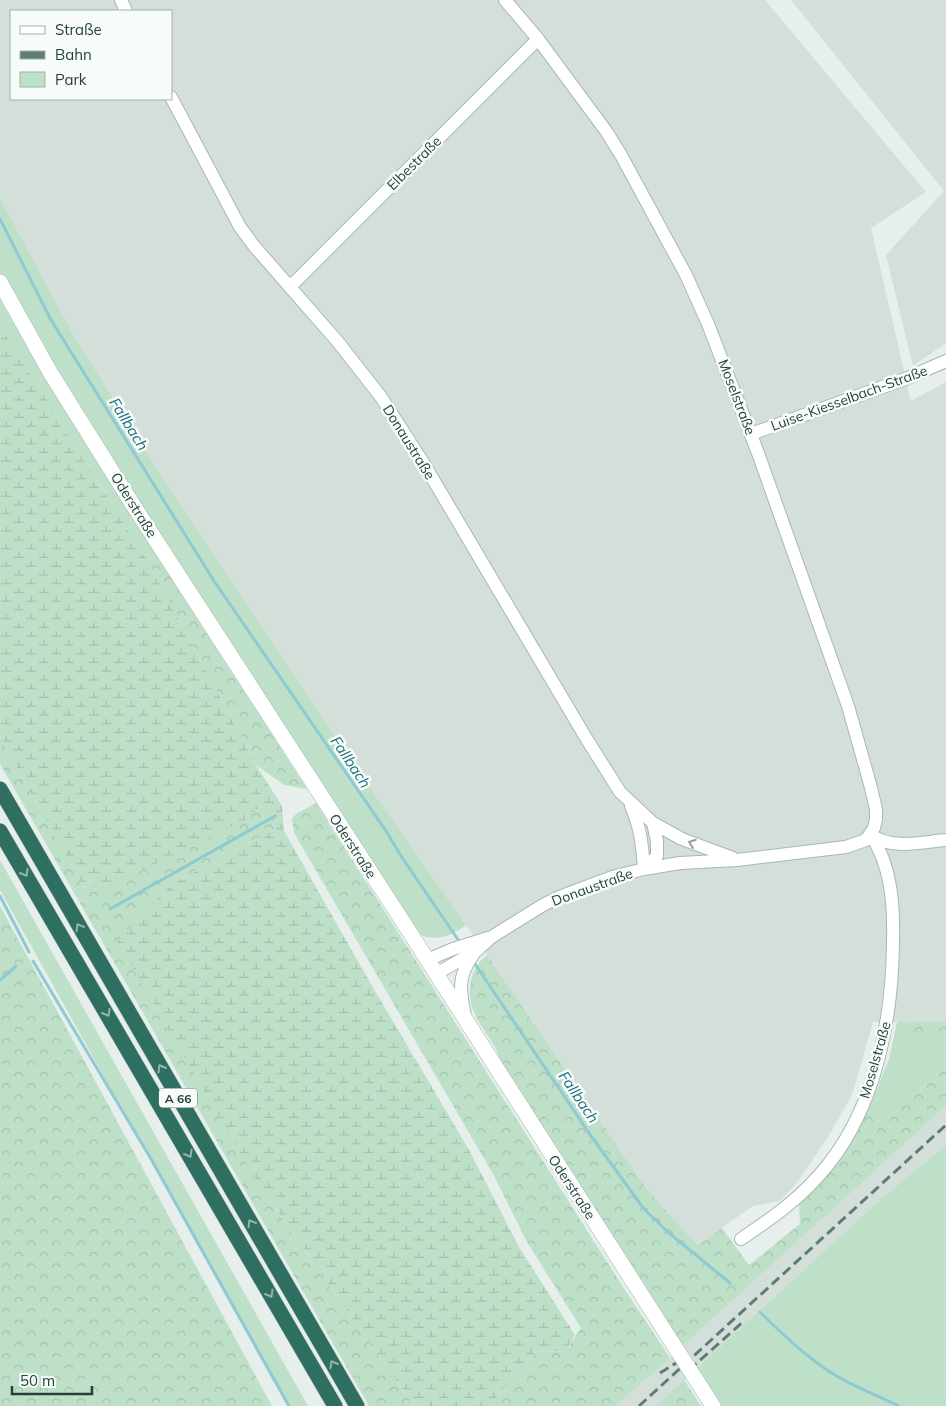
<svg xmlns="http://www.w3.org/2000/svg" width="946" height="1406" viewBox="0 0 946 1406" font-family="Mulish,sans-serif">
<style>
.built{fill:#d4dfda;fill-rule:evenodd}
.green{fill:#bfe0c8}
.forest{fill:url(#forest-crowns)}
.wetland{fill:url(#wetland-marsh)}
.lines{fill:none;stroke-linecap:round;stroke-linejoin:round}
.stream{stroke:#8ec9d4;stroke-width:3}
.minor-casing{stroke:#a8b8b2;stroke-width:14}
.tertiary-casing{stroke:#a8b8b2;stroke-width:16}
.motorway-casing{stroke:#c2cac8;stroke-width:16}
.minor{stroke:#fff;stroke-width:12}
.tertiary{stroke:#fff;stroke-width:15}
.motorway{stroke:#2f6f62;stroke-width:15}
.rail{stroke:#5f7d75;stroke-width:3;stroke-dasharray:10 5;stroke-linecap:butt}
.tertiary-bridge-casing{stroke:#a8b8b2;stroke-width:16;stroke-linecap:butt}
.tertiary-bridge{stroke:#fff;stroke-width:15}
.oneway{stroke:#92a09c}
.oneway2{stroke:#93b5ae}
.labels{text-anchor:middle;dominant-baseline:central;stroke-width:5;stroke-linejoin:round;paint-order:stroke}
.shield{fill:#f7fbf9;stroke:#637a73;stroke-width:1}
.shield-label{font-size:12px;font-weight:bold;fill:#24423a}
.street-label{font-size:14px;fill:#24423a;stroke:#f7fbf9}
.water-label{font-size:15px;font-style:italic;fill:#1c6f80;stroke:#f7fbf9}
</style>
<defs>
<pattern id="forest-crowns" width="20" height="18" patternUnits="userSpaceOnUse" patternTransform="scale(1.25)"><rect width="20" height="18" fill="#bfe0c8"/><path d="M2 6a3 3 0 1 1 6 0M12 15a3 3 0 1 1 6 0" fill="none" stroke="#a4c1ad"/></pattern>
<pattern id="wetland-marsh" width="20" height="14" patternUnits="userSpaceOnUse" patternTransform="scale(1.25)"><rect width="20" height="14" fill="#bfe0c8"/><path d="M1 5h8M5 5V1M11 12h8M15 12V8" fill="none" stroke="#a4c1ad"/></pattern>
</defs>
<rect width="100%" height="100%" fill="#e6efeb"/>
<path class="built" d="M0,0H765L926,192L871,228L911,401L946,382V1022H873L852,1095L829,1135L799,1180L780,1201L753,1206L697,1245L646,1188L487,955L344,750L166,483L74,336L0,198ZM11,11H171V99H11Z
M791,0H946V343L913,366L886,255L944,191Z
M946,1106V1145L884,1196L656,1406H615L670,1358Z"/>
<path class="green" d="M0,198L74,336L166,483L344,750L466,925C451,936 435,943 417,933L53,369L0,273Z
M0,299L42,372L155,553L149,563L0,325Z
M0,860L308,1406H287L0,890Z
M897,1022H907L904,1032L946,1040V1068L892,1115L882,1116L876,1106L871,1103L889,1059Z
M946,1145V1406H721L697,1368L884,1196Z"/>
<path class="forest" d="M155,553L307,789L284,785L256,765L149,563Z
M0,737L84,888L255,809H268L274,830L172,884L260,1187L414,1406H369L0,764Z
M316,803L621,1284L670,1358L615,1406H489L535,1352L566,1351L581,1328L527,1242L493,1174L294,833L292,819L296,814Z
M0,906L272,1406H0Z
M487,955L646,1188L697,1245L722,1228L749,1265L800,1224L799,1204C830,1176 851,1140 871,1103L876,1106L882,1116L892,1115L946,1068V1106L683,1346L624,1261L504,1074C502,1067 500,1058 497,1051C492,1040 483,1030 477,1018C465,998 468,969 487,955Z
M907,1022H946V1040L903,1032Z
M684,1380L701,1406H656Z"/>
<path class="wetland" d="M0,325L149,563L256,765L282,806L284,831L372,986L468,1148L519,1247L575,1335L566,1351L535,1352L489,1406H414L260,1187L117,941L172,884L274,830L268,809H255L247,819L115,884L84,888L0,737Z"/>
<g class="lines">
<path class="stream" d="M0,219L51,320L214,581L386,831L403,859L461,944
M0,896L29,952
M110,909L275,816
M33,961L151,1159L289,1406
M473,961L591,1136L644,1209L669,1233L730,1283
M0,980L16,966
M760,1312C782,1334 804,1355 830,1372C852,1386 876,1395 899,1406"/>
<defs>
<path id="minor" d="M121,0L126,11
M171,97L240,227L254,246L338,342L381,397L424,464L586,738L620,792L653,823L682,839L733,858
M290,287L538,39
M751,434L905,379L946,361
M631,806C641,829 642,844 644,869
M871,835C892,850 922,842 946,840
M644,869L657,856V841L653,823
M427,960L453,949L488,938
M436,974L476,951L490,938L543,905L559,897L612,877L644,869L680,863L737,860L846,847L866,840L874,828L876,819V809L870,784L848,706L758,453L708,324L686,275L621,155L606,131L538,39L505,0
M465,1016C460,991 457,977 473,955
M741,1239C774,1217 802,1197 827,1166C876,1105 892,1020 893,944C894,907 892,867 871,835"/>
<path id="tertiary" d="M0,282L50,372L133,505L407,928L666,1333
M697,1381L713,1406"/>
<path id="motorway" d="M0,789L357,1406
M0,831L335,1406"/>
</defs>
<use href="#minor" class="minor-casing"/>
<use href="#tertiary" class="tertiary-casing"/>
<use href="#motorway" class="motorway-casing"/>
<use href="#minor" class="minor"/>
<use href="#tertiary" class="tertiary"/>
<use href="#motorway" class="motorway"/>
<path class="rail" d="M689,1370L745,1320
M660,1373L681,1360
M639,1406L946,1125"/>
<defs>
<path id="tertiary-bridge" d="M666,1333L697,1381"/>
</defs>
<use href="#tertiary-bridge" class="tertiary-bridge-casing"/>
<use href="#tertiary-bridge" class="tertiary-bridge"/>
</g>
<defs><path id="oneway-chevron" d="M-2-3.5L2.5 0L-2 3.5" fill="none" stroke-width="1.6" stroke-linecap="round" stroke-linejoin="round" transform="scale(1.25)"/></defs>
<use class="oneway" href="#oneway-chevron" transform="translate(692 843) rotate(-160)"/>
<g class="oneway2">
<use href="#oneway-chevron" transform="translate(25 873) rotate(60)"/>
<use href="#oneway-chevron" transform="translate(79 927) rotate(-120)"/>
<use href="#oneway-chevron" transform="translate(107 1013) rotate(60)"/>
<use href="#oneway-chevron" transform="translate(161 1068) rotate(-120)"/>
<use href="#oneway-chevron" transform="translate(189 1154) rotate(60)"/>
<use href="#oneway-chevron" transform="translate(251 1223) rotate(-120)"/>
<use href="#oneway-chevron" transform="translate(270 1294) rotate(60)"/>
<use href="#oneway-chevron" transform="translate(333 1364) rotate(-120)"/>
</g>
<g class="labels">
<rect class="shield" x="159" y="1088.5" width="38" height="19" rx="4"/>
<g class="shield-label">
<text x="178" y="1098">A 66</text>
</g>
<g class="street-label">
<text transform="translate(414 163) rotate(-45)">Elbestraße</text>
<text transform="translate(737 397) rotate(69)">Moselstraße</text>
<text transform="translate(849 398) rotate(-20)">Luise-Kiesselbach-Straße</text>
<text transform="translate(409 442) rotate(58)">Donaustraße</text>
<text transform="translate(134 505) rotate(58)">Oderstraße</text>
<text transform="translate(353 846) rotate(57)">Oderstraße</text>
<text transform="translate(592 887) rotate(-20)">Donaustraße</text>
<text transform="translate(875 1060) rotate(-74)">Moselstraße</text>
<text transform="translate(572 1187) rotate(57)">Oderstraße</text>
</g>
<g class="water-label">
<text transform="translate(129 424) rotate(58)">Fallbach</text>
<text transform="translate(351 762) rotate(56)">Fallbach</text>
<text transform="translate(579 1097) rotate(56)">Fallbach</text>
</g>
</g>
<rect x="10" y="10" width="162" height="90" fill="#f7fbf9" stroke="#a3b1ad"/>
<rect x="20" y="26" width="25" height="8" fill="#ffffff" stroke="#a3b1ad"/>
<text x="55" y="35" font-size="15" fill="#24423a">Straße</text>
<rect x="20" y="51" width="25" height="8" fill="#5f7d75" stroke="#a3b1ad"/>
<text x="55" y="60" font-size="15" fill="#24423a">Bahn</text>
<rect x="20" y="72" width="25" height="15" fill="#bfe0c8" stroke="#a3b1ad"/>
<text x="55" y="85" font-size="15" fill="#24423a">Park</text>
<path d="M12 1386v8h80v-8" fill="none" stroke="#24423a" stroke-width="2.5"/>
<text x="20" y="1386" font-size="15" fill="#24423a" stroke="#f7fbf9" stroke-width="4" paint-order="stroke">50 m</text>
</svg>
